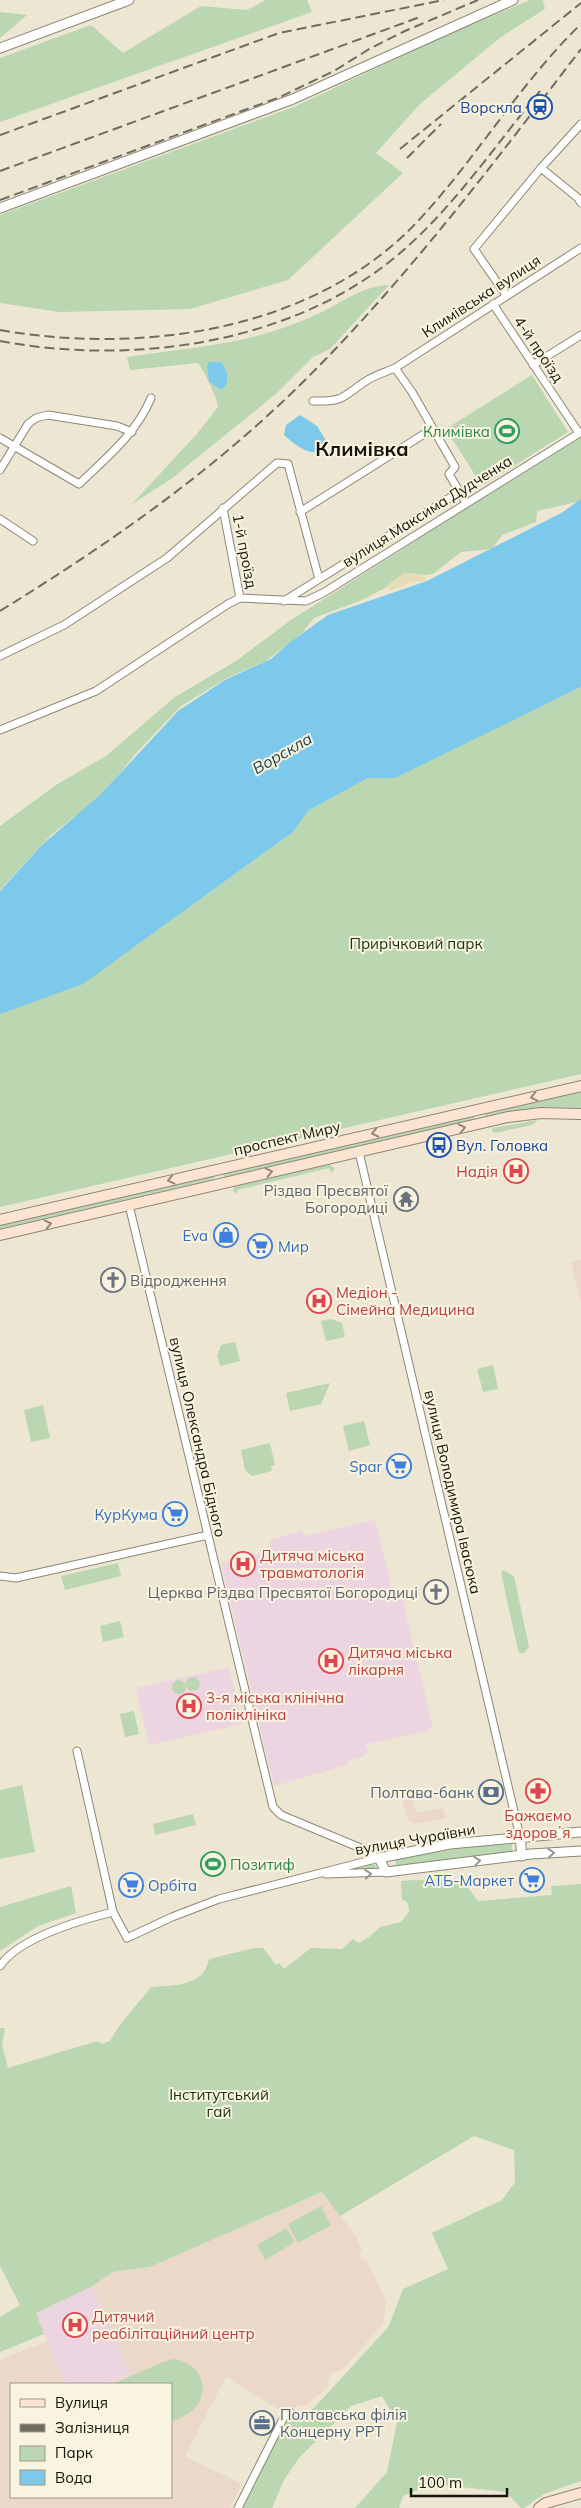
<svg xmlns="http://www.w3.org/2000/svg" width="581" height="2508" viewBox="0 0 581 2508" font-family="Mulish,sans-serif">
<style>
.education{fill:#ecd8c9}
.medical{fill:#ecd5e1}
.green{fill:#bad7b1}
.sand{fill:#e6ddb8}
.water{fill:#7dc9ec}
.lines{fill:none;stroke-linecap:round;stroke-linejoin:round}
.minor-casing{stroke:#8c8774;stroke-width:9}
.tertiary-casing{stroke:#8c8774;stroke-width:11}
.secondary-casing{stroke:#8c8774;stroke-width:12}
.minor{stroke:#fff;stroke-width:7}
.tertiary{stroke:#fff;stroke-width:9}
.secondary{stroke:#fce4d1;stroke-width:10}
.rail{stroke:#706c60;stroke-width:2;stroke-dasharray:10 5;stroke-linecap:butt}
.oneway{stroke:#948679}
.oneway2{stroke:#969592}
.labels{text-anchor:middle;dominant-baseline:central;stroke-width:4;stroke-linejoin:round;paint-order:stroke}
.transit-label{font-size:15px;fill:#164399;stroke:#f9f4df;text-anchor:end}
.street-label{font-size:15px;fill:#16140d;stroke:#f9f4df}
.leisure-label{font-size:15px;fill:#27864d;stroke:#f9f4df;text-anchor:end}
.park-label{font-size:15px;fill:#17330c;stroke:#f9f4df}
.health-label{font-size:15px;fill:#be3a42;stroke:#f9f4df;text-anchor:start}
.worship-label{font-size:15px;fill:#5b616d;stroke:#f9f4df;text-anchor:end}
.shop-label{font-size:15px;fill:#366cbe;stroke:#f9f4df;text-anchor:end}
.service-label{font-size:15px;fill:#4e5e75;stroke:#f9f4df;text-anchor:end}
.water-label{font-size:16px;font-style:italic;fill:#193c4b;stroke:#f9f4df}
.district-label{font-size:20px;font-weight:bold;fill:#16140d;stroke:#f9f4df}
</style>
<rect width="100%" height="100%" fill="#ece6d2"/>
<path class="education" d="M581,1260V1303L571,1262Z
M413,1798L416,1813L443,1808L446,1818L414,1824L408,1820L402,1801Z
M323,2192L356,2237L362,2251L359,2254L361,2259L367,2260L386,2301L384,2323L342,2370L330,2374L327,2388L307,2404L281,2411L226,2377L185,2456L242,2484L230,2508H0V2360L48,2341L65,2384H11V2497H171V2384H104L130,2373L91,2287L113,2272L150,2267Z"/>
<path class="medical" d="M375,1520L393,1594L401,1593L433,1728L427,1729L428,1731L366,1744L368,1752L361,1757L350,1760L347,1765L274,1786L221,1563L270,1552V1540L302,1531L304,1536Z
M229,1667L242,1724L149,1745L136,1688Z
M91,2287L130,2373L104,2384H65L36,2313Z"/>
<path class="green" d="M266,0H307L312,12L0,122V58L91,25L123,53L201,6L247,10Z
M530,0H543L545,9L501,37L420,104L376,153L403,173L288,280L190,309L60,312L0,303V215L296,106L449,34Z
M0,12L27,15L0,38Z
M389,285L330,349L313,357L277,393L171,479L132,504L196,435L218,407C218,399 203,369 198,363L130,370L127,357C177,349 229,346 277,330C291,325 306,320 320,313C343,302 362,286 389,285Z
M532,375L568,432L482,486L453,440H451L446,429Z
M581,436V501L537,511L536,522L502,535L492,549L461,552L433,574L406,577L362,600L314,618L303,632L266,661L227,678L181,706L137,752L102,795L51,835L0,890V826L56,785L106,756L175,697L236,661L291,620Z
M581,687V1074L0,1207V1013L134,947L293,832L309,810L368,778H392Z
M581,1091V1108L545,1107L485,1118V1114Z
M475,1116L473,1121L224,1177L223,1173Z
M538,1120L532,1125L494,1133L492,1130L493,1128Z
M330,1164L335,1169L331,1173L329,1168L237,1190L238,1194L233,1191L234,1186Z
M215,1175L214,1179L0,1229V1225Z
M331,1319L342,1323L345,1337L326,1341L321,1321Z
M235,1342L240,1361L220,1366L217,1356L221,1345Z
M493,1365L498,1389L483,1392L477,1369Z
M330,1383L321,1404L290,1411L286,1393Z
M43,1405L50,1438L31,1442L24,1410Z
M364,1421L370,1445L349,1451L343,1426Z
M270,1443L275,1465L271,1466L272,1471L252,1476L245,1470L241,1450Z
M118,1563L121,1576L65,1590L61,1576Z
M503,1570L514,1576L529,1647L524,1653H520L518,1650L501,1573Z
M120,1621L124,1637L103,1642L100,1626Z
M186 1684a7 7 0 1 1 14 0a7 7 0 1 1-14 0Z
M172 1687a7 7 0 1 1 14 0a7 7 0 1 1-14 0Z
M134,1711L139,1734L125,1737L120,1714Z
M22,1785L35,1852L0,1859V1790Z
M193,1814L196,1825L155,1835L153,1824Z
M512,1843V1853L396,1867L395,1858L456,1849Z
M373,1863L376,1866L375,1869L346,1872L345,1869Z
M415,1880L463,1881L478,1901L552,1895L551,1886L581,1884V2481L544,2494L524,2508H521L506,2492L433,2484L403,2496L399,2508H355L387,2472L397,2422L382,2396L351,2406L299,2458L284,2480L272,2508H241L287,2420L313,2409L382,2334L389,2326L403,2289L448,2269L432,2233L502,2200L515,2182L514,2150L474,2136L340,2216L322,2192L150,2267L113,2272L91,2287L36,2313L44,2334L0,2352V2317L20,2305L0,2266V2028H5L2,2045L8,2068L97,2041L102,2044L110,2041C121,2021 137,2005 151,1987C174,1985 204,1987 209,1959L254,1948H263L276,1965L279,1963L284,1969L311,1948L342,1949L353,1939L358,1943L369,1937L380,1927L401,1922L409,1912L408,1903L402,1899L401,1881Z
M71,1886L76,1913L38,1926L0,1951V1907Z
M321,2206L331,2225L298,2243L288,2224Z
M286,2228L295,2242L265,2260L257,2245Z
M173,2359C190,2361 201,2371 203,2388C201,2409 188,2415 171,2422V2384H113L163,2362Z"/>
<path class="sand" d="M404,573L424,574L427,581L412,582L391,591L386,586Z"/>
<path class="water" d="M209,362H221C227,368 230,381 224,388L220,389L209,382L207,366Z
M300,415L317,426L325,439C321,466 295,445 284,435L286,425Z
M581,499V687L395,778H368L309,810L293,832L83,984L0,1014V891L42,845L101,794L178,711L225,680L271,659L290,642L328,615L427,581L563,512Z"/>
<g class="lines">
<defs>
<path id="minor" d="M541,168L578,198L581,203
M506,295L474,249L541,168L581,124
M493,304L579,433
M533,365L581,335
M395,368L412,392L455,467L449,474L466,503
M313,401C345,402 342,397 366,381C375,375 386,372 395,368L581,248
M0,438L79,484C106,458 136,434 151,398
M0,470L28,424L36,418L48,415L117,426L132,432
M223,508L240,598
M300,512L432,429
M0,519L33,541
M284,601L459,492
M0,656L64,625L167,558L277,463L288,464L319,579
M0,730L96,691L228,604L240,598L306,601L323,593L581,432
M359,1152L520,1837
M129,1205L273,1807L281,1815L363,1849L379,1858
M0,1576L16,1578L208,1535
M77,1751L113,1912L127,1938L172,1917L219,1899L379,1858
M326,1874L386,1872
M0,1966C19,1938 81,1920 113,1912
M238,2508L285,2415L290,2412"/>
<path id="tertiary" d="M0,48L129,0
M0,208L293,99L513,0
M581,1832L450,1844L379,1858L386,1872L531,1854L581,1851
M520,1837L522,1856"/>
<path id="secondary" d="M0,1220L581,1086
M0,1235L508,1117L541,1113L581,1114
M539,2508L546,2503L581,2493"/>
</defs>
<use href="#minor" class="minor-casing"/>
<use href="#tertiary" class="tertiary-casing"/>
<use href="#secondary" class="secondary-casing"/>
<use href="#minor" class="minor"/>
<use href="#tertiary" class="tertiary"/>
<use href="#secondary" class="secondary"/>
<path class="rail" d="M0,135L279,33L444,0
M400,149L581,3
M407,158L441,124
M0,171L420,17
M0,200L280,97L334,71L371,48L405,31L478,0
M0,330C142,355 315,331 418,221C476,159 520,83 581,24
M0,341C133,366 293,344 399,254C453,208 495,146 540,91
M0,611C110,543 211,473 303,382C406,280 493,164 581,49"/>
</g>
<defs><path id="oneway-chevron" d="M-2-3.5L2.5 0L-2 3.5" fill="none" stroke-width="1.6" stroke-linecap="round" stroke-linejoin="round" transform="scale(1.25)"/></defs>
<g class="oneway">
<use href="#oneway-chevron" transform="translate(534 1097) rotate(167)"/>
<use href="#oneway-chevron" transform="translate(462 1128) rotate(-13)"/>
<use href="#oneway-chevron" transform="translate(375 1133) rotate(167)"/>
<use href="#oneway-chevron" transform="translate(269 1172) rotate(-13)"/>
<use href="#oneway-chevron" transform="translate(171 1180) rotate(167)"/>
<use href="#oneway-chevron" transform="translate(48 1224) rotate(-13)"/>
</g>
<g class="oneway2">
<use href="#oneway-chevron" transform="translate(551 1853) rotate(-4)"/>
<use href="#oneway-chevron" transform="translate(477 1861) rotate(-7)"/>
<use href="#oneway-chevron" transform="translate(368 1874) rotate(-5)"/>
</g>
<defs>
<symbol id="station-ring" viewBox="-11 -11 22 22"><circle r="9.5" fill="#f9f4df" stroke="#1a4fb4" stroke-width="1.5"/><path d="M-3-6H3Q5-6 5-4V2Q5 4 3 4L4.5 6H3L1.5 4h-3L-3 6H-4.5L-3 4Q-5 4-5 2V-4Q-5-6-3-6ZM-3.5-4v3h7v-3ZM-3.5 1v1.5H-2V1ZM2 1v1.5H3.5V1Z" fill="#1a4fb4"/></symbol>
<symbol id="stadium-ring" viewBox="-11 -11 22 22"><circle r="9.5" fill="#f9f4df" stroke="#2e9e5b" stroke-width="1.5"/><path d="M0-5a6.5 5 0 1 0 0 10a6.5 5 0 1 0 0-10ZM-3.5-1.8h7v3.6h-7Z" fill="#2e9e5b"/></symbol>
<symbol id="bus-ring" viewBox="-11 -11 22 22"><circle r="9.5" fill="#f9f4df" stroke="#1a4fb4" stroke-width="1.5"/><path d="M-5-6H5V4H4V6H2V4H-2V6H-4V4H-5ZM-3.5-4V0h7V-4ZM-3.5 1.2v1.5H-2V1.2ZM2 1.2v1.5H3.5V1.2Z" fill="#1a4fb4"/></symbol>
<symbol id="hospital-ring" viewBox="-11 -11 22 22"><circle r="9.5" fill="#f9f4df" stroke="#e0444e" stroke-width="1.5"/><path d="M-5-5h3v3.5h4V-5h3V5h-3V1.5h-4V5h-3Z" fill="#e0444e"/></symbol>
<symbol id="temple-ring" viewBox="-11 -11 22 22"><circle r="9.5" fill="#f9f4df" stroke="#6b7280" stroke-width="1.5"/><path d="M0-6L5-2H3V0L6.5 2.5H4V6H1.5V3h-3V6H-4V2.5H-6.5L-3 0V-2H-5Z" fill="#6b7280"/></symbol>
<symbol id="shop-ring" viewBox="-11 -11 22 22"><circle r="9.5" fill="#f9f4df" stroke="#3f7fe0" stroke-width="1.5"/><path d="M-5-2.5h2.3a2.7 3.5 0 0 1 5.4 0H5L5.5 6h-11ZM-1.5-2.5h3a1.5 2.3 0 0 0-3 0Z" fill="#3f7fe0"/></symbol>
<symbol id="supermarket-ring" viewBox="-11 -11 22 22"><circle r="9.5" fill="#f9f4df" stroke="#3f7fe0" stroke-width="1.5"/><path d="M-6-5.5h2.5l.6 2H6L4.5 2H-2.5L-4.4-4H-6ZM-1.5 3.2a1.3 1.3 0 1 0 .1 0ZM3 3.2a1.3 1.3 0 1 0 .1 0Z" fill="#3f7fe0"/></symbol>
<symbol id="church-ring" viewBox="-11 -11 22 22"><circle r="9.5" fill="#f9f4df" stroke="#6b7280" stroke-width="1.5"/><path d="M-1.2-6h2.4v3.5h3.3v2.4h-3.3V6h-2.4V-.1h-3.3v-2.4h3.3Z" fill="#6b7280"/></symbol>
<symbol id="pharmacy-ring" viewBox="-11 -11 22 22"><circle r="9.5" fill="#f9f4df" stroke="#e0444e" stroke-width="1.5"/><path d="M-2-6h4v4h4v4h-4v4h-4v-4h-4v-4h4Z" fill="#e0444e"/></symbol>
<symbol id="bank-ring" viewBox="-11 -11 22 22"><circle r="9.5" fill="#f9f4df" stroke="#5c6f8a" stroke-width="1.5"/><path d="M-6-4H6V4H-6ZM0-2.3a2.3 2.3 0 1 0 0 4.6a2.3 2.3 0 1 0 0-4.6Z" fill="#5c6f8a"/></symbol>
<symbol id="office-ring" viewBox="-11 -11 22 22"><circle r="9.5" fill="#f9f4df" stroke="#5c6f8a" stroke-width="1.5"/><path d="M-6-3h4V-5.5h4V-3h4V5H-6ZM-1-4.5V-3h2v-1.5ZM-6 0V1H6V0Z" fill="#5c6f8a"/></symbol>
</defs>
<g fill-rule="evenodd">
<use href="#station-ring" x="526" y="93" width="28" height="28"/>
<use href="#stadium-ring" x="493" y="417" width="28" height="28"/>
<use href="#bus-ring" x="425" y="1131" width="28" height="28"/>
<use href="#hospital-ring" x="502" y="1157" width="28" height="28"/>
<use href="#temple-ring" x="392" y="1185" width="28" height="28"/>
<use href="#shop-ring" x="212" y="1221" width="28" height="28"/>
<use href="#supermarket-ring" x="246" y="1232" width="28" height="28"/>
<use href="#church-ring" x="99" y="1266" width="28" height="28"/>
<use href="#hospital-ring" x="305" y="1287" width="28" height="28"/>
<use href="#supermarket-ring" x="385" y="1452" width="28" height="28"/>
<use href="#supermarket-ring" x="161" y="1500" width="28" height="28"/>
<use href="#hospital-ring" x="229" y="1550" width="28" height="28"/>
<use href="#church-ring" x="422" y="1578" width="28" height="28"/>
<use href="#hospital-ring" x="317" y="1647" width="28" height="28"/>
<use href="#hospital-ring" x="175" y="1692" width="28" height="28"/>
<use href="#pharmacy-ring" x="524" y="1777" width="28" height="28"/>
<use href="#bank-ring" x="477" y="1778" width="28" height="28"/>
<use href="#stadium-ring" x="199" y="1850" width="28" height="28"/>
<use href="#supermarket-ring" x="518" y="1866" width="28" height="28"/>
<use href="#supermarket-ring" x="117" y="1871" width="28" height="28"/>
<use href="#hospital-ring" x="61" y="2311" width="28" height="28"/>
<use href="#office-ring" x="248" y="2409" width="28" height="28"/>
</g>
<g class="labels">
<g class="transit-label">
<text x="522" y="107">Ворскла</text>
<text x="456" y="1145" text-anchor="start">Вул. Головка</text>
</g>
<g class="street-label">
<text transform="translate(481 296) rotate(-33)">Климівська вулиця</text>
<text transform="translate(539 349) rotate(56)">4-й проїзд</text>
<text transform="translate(427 511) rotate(-32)">вулиця Максима Дудченка</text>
<text transform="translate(245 551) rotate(79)">1-й проїзд</text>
<text transform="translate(287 1138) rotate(-13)">проспект Миру</text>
<text transform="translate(198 1437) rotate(77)">вулиця Олександра Бідного</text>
<text transform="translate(453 1492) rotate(77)">вулиця Володимира Івасюка</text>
<text transform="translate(415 1839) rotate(-10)">вулиця Чураївни</text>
</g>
<g class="leisure-label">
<text x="490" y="431">Климівка</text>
<text x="230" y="1864" text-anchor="start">Позитиф</text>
</g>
<g class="park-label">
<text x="416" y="943">Прирічковий парк</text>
<text x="219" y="2094">Інститутський<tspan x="219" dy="17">гай</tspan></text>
</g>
<g class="health-label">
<text x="498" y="1171" text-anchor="end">Надія</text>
<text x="336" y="1292">Медіон -<tspan x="336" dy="17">Сімейна Медицина</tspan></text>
<text x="260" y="1555">Дитяча міська<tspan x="260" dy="17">травматологія</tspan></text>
<text x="348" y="1652">Дитяча міська<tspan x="348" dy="17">лікарня</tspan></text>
<text x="206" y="1697">3-я міська клінічна<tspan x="206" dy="17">поліклініка</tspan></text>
<text x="538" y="1815" text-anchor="middle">Бажаємо<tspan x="538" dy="17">здоровʼя</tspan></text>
<text x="92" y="2316">Дитячий<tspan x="92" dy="17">реабілітаційний центр</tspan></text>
</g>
<g class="worship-label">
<text x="388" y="1190">Різдва Пресвятої<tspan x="388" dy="17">Богородиці</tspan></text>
<text x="130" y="1280" text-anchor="start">Відродження</text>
<text x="418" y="1592">Церква Різдва Пресвятої Богородиці</text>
</g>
<g class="shop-label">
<text x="208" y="1235">Eva</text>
<text x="278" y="1246" text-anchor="start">Мир</text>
<text x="382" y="1466">Spar</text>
<text x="158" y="1514">КурКума</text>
<text x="514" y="1880">АТБ-Маркет</text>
<text x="148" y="1885" text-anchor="start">Орбіта</text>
</g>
<g class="service-label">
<text x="474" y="1792">Полтава-банк</text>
<text x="280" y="2414" text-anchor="start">Полтавська філія<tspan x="280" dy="17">Концерну РРТ</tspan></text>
</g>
<g class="water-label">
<text transform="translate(282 753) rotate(-30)">Ворскла</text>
</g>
<g class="district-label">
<text x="362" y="448">Климівка</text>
</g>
</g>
<rect x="10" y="2383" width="162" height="115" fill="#f9f4df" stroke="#9e9a8b"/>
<rect x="20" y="2399" width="25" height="8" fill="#fce4d1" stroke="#9e9a8b"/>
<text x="55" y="2408" font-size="15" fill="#16140d">Вулиця</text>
<rect x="20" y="2424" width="25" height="8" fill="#706c60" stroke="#9e9a8b"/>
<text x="55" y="2433" font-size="15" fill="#16140d">Залізниця</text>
<rect x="20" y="2446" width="25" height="15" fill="#bad7b1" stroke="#9e9a8b"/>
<text x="55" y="2458" font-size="15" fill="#16140d">Парк</text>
<rect x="20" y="2470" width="25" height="15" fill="#7dc9ec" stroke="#9e9a8b"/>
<text x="55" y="2483" font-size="15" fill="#16140d">Вода</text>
<path d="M411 2488v8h96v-8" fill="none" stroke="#16140d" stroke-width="2.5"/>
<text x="418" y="2488" font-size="15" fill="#16140d" stroke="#f9f4df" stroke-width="4" paint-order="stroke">100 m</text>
</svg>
